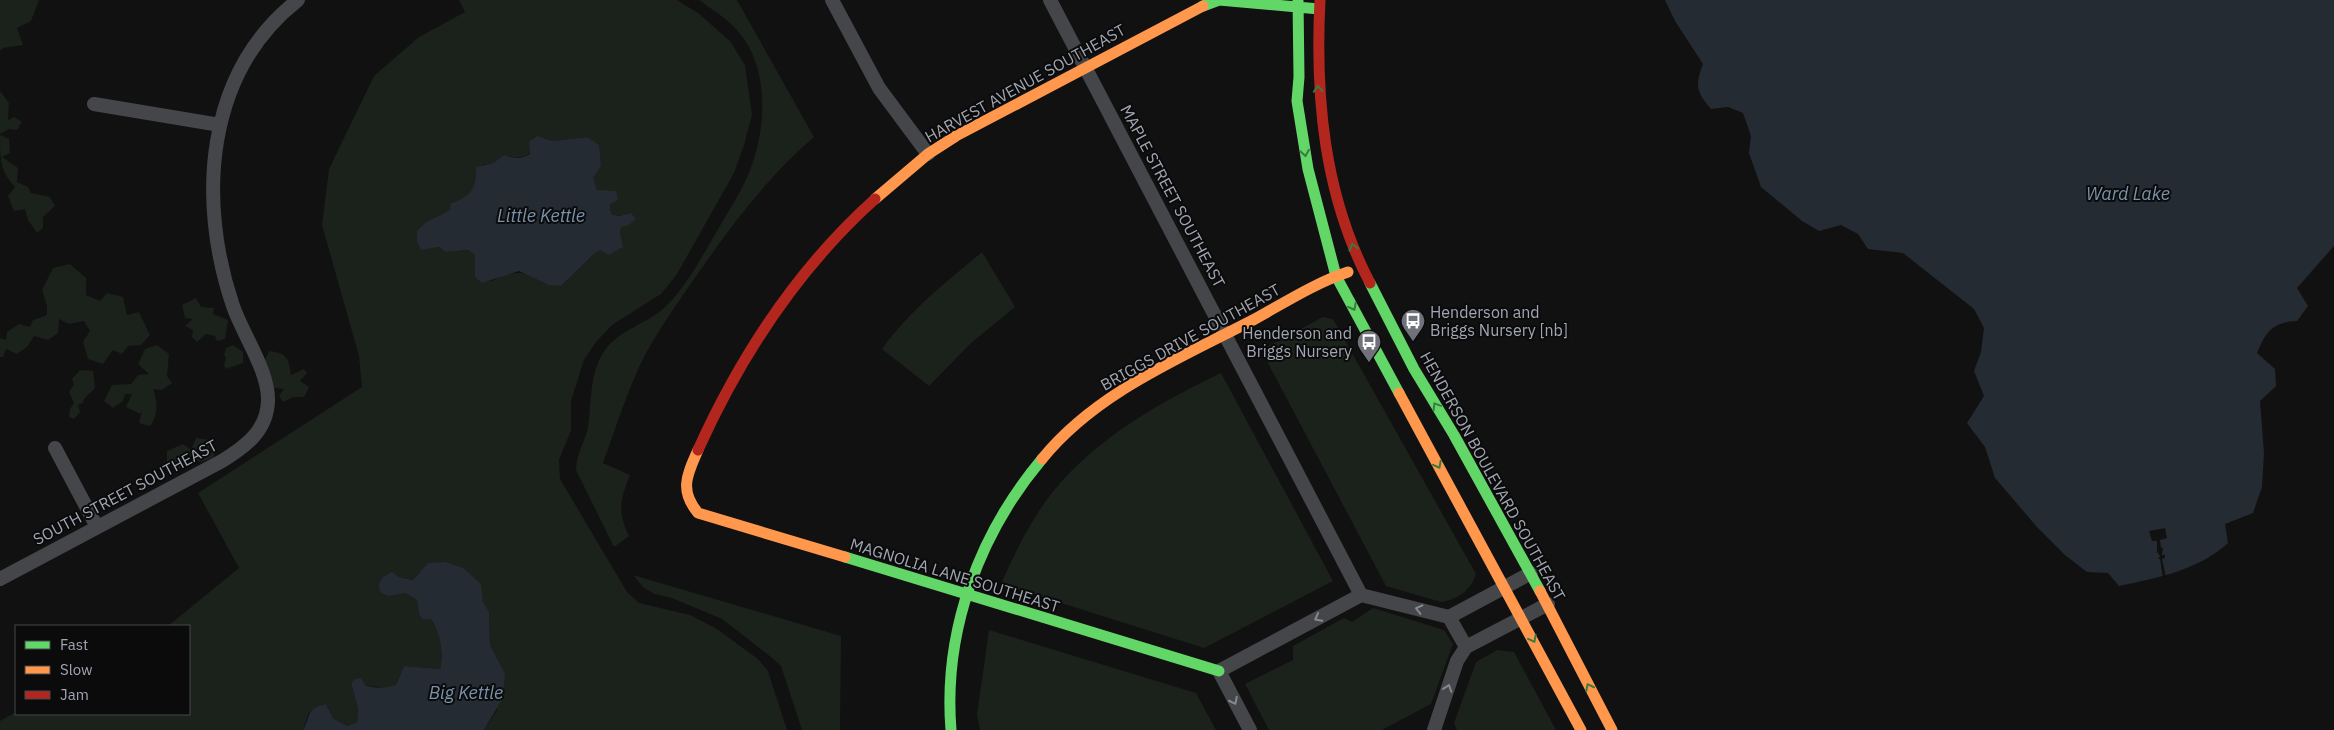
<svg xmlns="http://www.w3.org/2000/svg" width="2334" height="730" viewBox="0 0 2334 730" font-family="'IBM Plex Sans',sans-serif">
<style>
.green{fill:#1b211b;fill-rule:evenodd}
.water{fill:#252b32}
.pier{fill:#111}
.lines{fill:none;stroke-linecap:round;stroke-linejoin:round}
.street{stroke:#454649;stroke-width:14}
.fast{stroke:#63d668;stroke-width:11}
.slow{stroke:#ff974d;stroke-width:11}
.jam{stroke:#b3261e;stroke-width:11}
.oneway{stroke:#3b7b3f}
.oneway2{stroke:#858992}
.labels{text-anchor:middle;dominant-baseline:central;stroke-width:4;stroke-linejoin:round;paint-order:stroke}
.street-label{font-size:16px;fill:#a1a6b2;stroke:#0b0b0c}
.poi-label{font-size:16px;fill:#a1a6b2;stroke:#0b0b0c;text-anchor:start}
.water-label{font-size:18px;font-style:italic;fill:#7893ae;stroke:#0b0b0c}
</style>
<rect width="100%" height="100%" fill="#111"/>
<path class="green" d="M0,0H39L31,21L17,28L23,45L3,48L0,51Z
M459,0H677L698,13L730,41L745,65L752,115L744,145L734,173L677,274L661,294L612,325L596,342L584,360L571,401V430L559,460L560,479L627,592L639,603L690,615L717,629L758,659L768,671L787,730H484L497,710L495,656L490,645L489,613L482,602L481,584L420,572L413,580L399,577L405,593L417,600L419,614L422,619H431C440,633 444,652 440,669L404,666L396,685L384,688L351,683L358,709L357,722L347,726L333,718L326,704L309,712L303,730H0V721L16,712V714H189V626H168L239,568L198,493L362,387L359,356L322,225L329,169L374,76L419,37L465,12ZM587,137L601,166L592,178L597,190L610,204L611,214L619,216L631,213L621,226L620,233L594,254L561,286C533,276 521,265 492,281L475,277V255L468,250L445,252L439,247L421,249L440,216L451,210V203C474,197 475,184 482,165L493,163L504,155C526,162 530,154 544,138L553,141Z
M699,0H737L814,137C766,178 728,230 692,282C674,308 655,335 641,363C626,395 615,430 603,463L630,475C620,500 617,511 629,536L614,547L576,470C576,454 585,442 588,427C592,400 589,373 605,350C620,329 648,324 666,306C687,286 702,256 717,231C727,213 740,194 748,175C767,130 771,65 735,28C725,17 711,9 699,0Z
M0,91L9,103L8,120L14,117L22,122L17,130L9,129L0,134Z
M0,135L9,139L10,153L2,157L18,168L17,182L28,187L31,193L50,197L55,206L43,217V228L37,233L28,220L25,209L14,211L8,196L15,187C0,171 0,159 0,135Z
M982,252L1015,307L970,344L929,386L882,349C910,310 945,283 982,252Z
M70,264L86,278V295L100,301L107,293L123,297L127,315L139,312L150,335L141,345L128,346L122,354L113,350L103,364L88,359L83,342L90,331L84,321L69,324L59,319L58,333L48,340L34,336L27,347L17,354L6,349L3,357H0V338L6,340L7,332L19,324L30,327L33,320L47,315V306L42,290L53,268Z
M196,298L201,307L214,308L213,314L228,320L225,339L217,341L215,336L206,334L197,342L192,337L193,330L185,326L193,319L185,318L182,305Z
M1323,317L1333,319L1476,574C1470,591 1459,599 1441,602L1386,586L1261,350Z
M157,345L169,354L167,376L172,383L162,390L153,389C158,401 158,416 150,426L139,423L142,410L140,414L126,407L132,394H125L123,401L113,408L104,401L112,385L131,384L138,375L149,374L138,364L145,349Z
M233,345L243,352V363L226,369L224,365L226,358L224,355L226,348Z
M269,351C286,353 289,357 291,375L304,369L307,373L300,381L309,387L304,397H294L283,402L279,396L284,389L273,388C269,378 270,370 265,360Z
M80,370L93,371L95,388L84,399L83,403L78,405L80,412L74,419L69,417L70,409L74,403L69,392L74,384L72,379Z
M1221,373L1333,581L1204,648L1001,584C1017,548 1035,511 1061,482C1105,433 1163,401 1221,373Z
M196,438L210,440L215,450L214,457L202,462L190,459L186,466L176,469L167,462V451L183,444L191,450Z
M633,575L841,636L840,730H802L781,666L771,657L722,619L672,598L655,594L644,588Z
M1373,608L1444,630L1453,644L1431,704L1382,730H1269L1245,684L1293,660V646L1344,618L1352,622Z
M989,630L1196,693L1216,730H980L977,715Z
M1497,650L1514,652L1556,730H1457L1454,723L1476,662Z"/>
<path class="water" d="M1665,0H2334V246L2297,288L2308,306L2297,321C2273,322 2266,331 2257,353L2275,369L2276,386L2260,401L2264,453L2262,487L2253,513L2225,524L2228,543C2199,570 2157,578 2119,586L2108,573L2087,572L2065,555L2037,527L1995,478L1985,447L1967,423L1984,396L1974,371L1981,352L1984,328L1974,309L1903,253L1868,249L1858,234L1841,225L1819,231L1802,221L1761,187L1749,153L1751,136L1743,113L1728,107L1711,109C1696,92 1695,85 1703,64L1675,21Z
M537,136L553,141L587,137L599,145L601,166L593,178L597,190L616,191L618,200L610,204L611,214L619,216L631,213L636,219L629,225L621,227L620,233L623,247L609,255L600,250L594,254L561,286L549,285L519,271L482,283L475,277V255L468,250L445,252L439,247L421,250L417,242V231L425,223L450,210L451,203C471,197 477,187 476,167L493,163L504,155C514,158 520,160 530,154L529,142Z
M445,562L463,568L481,584L483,602L489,612L490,645L505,674L503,698L484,730H303C312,714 305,709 326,704L333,718L347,726L357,722L358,709L351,683L355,679L361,678L365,685C376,689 385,688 396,685L404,666L440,669C444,652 440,633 431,619H422L419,614L417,600L405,593L388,596L380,592L379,584L383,577L392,572L399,577L413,580L428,563Z"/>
<path class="pier" d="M2165,528L2167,538L2160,540L2161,548H2163L2162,555H2165V558L2162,559L2166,577L2163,578L2160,559H2158L2160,556L2157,552V541H2152L2149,531Z"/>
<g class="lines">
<path class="street" d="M832,0L879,88L928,154
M1050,0L1361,595
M94,104L220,125
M55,448L97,527
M0,579L222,461C245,447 267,431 268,401C269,371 243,335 233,306C197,200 205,73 298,0
M1449,617L1531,573
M1250,730L1219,671L1361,595L1449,617L1466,647
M1434,730L1457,661L1466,647L1548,604"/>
<path class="fast" d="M1298,0L1299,77L1297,101L1308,169L1336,276L1399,393
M1203,6L1219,0L1319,9
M1370,283L1414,369L1454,435L1540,591
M845,557L1219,671
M951,730C943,631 979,534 1042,459"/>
<path class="slow" d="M875,199L928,154L956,136L1203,6
M1399,393L1581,730
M698,450C687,475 679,490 698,513L845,557
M1042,459C1095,393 1180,358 1253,320C1284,303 1315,283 1348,272
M1540,591L1612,730"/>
<path class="jam" d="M1320,0C1315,98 1324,195 1370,283
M698,450C741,355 797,269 875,199"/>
</g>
<defs><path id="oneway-chevron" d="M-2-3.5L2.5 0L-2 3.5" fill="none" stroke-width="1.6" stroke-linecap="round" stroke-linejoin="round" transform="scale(1.25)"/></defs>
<g class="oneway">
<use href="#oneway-chevron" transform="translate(1318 89) rotate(-94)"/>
<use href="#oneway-chevron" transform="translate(1305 153) rotate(81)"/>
<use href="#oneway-chevron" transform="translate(1353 247) rotate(-106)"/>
<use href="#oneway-chevron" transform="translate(1353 307) rotate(62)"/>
<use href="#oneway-chevron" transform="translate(1436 406) rotate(-121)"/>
<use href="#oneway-chevron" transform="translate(1438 465) rotate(62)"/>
<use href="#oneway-chevron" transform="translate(1533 639) rotate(62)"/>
<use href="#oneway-chevron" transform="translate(1589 687) rotate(-117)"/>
</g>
<g class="oneway2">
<use href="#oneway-chevron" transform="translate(1419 609) rotate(-166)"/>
<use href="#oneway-chevron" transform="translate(1318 618) rotate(152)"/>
<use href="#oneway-chevron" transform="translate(1448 688) rotate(-71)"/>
<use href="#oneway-chevron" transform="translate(1234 701) rotate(63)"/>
</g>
<defs>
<symbol id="bus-pin" viewBox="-11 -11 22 30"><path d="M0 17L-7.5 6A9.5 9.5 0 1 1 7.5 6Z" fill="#6f727a" stroke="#0b0b0c"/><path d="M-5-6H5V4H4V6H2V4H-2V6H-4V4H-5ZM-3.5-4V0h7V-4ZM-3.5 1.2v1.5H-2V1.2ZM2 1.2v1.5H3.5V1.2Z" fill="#fff"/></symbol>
</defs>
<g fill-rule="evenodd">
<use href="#bus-pin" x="1399" y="307" width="28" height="38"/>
<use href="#bus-pin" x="1355" y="328" width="28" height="38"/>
</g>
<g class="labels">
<g class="street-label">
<text transform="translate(1025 83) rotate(-29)">HARVEST AVENUE SOUTHEAST</text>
<text transform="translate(1173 196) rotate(62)">MAPLE STREET SOUTHEAST</text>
<text transform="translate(1190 337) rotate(-29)">BRIGGS DRIVE SOUTHEAST</text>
<text transform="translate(1493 476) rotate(61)">HENDERSON BOULEVARD SOUTHEAST</text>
<text transform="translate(125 492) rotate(-28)">SOUTH STREET SOUTHEAST</text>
<text transform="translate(955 575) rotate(17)">MAGNOLIA LANE SOUTHEAST</text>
</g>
<g class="poi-label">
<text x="1430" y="312">Henderson and<tspan x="1430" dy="18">Briggs Nursery [nb]</tspan></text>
<text x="1352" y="333" text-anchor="end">Henderson and<tspan x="1352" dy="18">Briggs Nursery</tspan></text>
</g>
<g class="water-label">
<text x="2128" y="193">Ward Lake</text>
<text x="541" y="215">Little Kettle</text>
<text x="466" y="692">Big Kettle</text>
</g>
</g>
<rect x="15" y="625" width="175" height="90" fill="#0b0b0c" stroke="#47494e"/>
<rect x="25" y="641" width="25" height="8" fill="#63d668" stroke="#47494e"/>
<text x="60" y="650" font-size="15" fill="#a1a6b2">Fast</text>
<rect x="25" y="666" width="25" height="8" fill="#ff974d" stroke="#47494e"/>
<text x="60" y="675" font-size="15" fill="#a1a6b2">Slow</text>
<rect x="25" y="691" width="25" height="8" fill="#b3261e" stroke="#47494e"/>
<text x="60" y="700" font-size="15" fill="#a1a6b2">Jam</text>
</svg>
